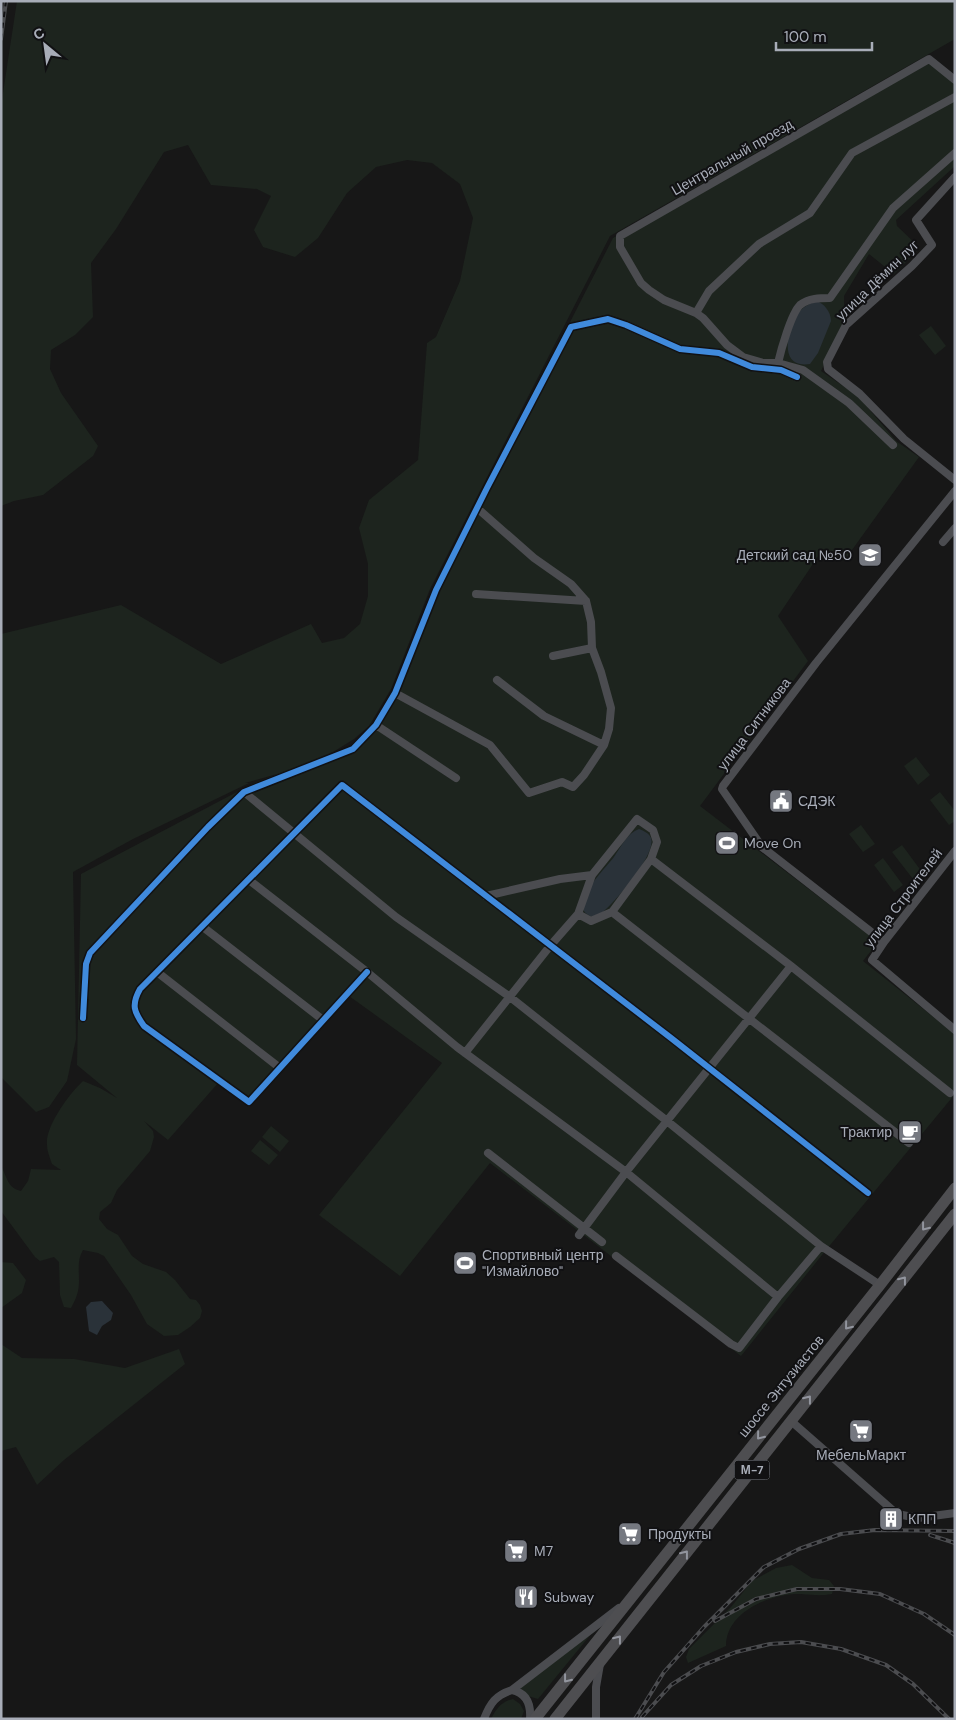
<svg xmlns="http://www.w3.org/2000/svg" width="956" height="1720" viewBox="0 0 956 1720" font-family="'DM Sans',sans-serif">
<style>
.green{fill:#1d241e}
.water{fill:#2a3239}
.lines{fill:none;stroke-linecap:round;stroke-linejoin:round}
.minor{stroke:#4b4c50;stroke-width:8}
.highway{stroke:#4e4e51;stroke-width:11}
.rail-casing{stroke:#4b4c4f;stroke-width:4}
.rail{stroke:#111113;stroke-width:2;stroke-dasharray:5.5;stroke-linecap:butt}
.cycleway-casing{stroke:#111113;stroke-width:9}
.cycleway{stroke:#408adc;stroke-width:6}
.oneway{stroke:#92959e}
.labels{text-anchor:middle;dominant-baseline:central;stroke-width:4;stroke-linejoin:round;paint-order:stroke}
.shield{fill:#111113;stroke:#7b7e86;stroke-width:1}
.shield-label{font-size:12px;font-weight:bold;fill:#a8adb8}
.street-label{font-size:14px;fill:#a8adb8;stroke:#111113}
.poi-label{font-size:14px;fill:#a8adb8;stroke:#111113;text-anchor:start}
</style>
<rect width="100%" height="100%" fill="#171717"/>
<path class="green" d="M17,1H955V39L610,236L430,589L391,689L369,726L354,739L325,757L351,747L374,722L388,699L403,668L431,594L613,238L927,57L955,77V166L896,220L897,226L920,248L894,274L869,254L844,296V324L821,371L858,396L896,441L919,457L844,561L823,549L778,616L808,661L700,806L878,942L863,961L955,1034V1094L826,1250L741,1356L490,1163L400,1276L319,1215L442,1063L349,996L249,1107L219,1082L168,1140L144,1121L153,1131L154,1137L150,1151L117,1190L111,1203L100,1212L99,1219L107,1229L118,1235L132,1256L143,1264L166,1272L175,1280L190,1299L196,1300L200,1305L202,1311L200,1318L190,1327L178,1335L164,1336L147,1324L131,1295L104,1256L98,1253L83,1250C77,1260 79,1270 79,1281C79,1292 76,1299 71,1308L64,1307L60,1295L59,1262L54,1257L40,1261L35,1257L1,1211V1166C7,1176 7,1188 21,1191L28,1181L31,1169L61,1170L52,1164C50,1158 47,1151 47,1145C45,1126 70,1093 83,1081L100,1088L117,1098L77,1065L81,874L254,783L277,774L245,783H249L133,839L73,872L76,1039L67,1081L49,1107L36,1112L1,1077V634L121,605L221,664L311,624L322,643L344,638L360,624L368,596V564L359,528L369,500L418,460L427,343L436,337L460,281L473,218L460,184L432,163L407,160L376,167L347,193L318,238L295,257L263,247L254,230L271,196L257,189L211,185L188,145L164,152L116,229L91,263L93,317L75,335L51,350L50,369L61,393L98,446L93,456L43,495L14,501L1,506V106Z
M931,326L946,346L935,355L919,335Z
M916,757L930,775L918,785L904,766Z
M940,792L955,811V821L949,825L930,800Z
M861,825L875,844L863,852L849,834Z
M902,845L922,872L913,879L892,852Z
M883,858L903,885L894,892L874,865Z
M271,1126L289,1141L280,1152L262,1137Z
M260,1140L278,1155L269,1165L251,1151Z
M1,1262L13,1263L26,1280L22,1293L1,1308Z
M1,1344L22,1358L74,1359L125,1368L179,1349L185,1364L64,1460L37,1485L16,1447L1,1451Z
M792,1565L812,1578L829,1580L834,1586L832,1594C820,1596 814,1595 801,1594C772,1593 726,1611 726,1646L688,1663L686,1657L689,1649L731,1607L752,1581L776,1568Z
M592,1633L538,1699L528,1696L519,1687Z
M513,1699L520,1704L524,1711L521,1719H491C497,1708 501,1702 513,1699Z"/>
<path class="water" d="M816,301C824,303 831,312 831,321L818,353L810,364C778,369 787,331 797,315C801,308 809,304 816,301Z
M639,829C644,831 649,833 651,838C657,854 615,902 603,912C600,915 596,916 592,917C587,914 583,913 583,906C585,887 604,870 614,857C621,847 627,833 639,829Z
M102,1301L113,1313L111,1320L102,1326L97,1335L89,1331L86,1307L91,1302Z"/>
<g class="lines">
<path class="minor" d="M955,177L916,220L932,245L912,266L846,325L827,362L828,369L860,394L904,439L955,480
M696,313L709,291L759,244L810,213L852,153L955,97
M778,363C781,350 791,314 800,305C809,298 820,298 830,298L893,208L955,153
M893,445L849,403L803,370L778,363H763L743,357L727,345L703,318L696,313L664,300L649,290L641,283L620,247V236L929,59L955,80
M943,542L955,528
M476,594L586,601
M553,656L592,648
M497,680L544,716L604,745
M395,693L490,745L529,793L562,782L573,787L584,775L604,745L609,729L611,708L601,672L592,648L591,622L586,601L571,584L534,558L477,508
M376,725L456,778
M244,792L396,917L510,997L667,1121L821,1246L880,1285
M955,851L884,942L872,960L955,1030
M651,859L791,966L950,1093
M249,880L367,972L457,1047L626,1172L778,1297
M486,896L560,879L592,875
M612,912L909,1143
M203,927L323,1020
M884,942L762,847L722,789L723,786L816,663L955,491
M157,972L280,1068
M367,972L249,1102L144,1026C134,1012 131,1005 140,989L342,785L671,1038L868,1193
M83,1018L86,964L90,953L208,827L244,792L353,749L376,725L395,693L436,590L487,488L571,327L608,319L626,325L680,349L719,353L752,367L781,370L797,377
M465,1053L550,946L578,914L591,921L612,912L651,859L657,842L653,830L637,819L592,875L578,914
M488,1153L602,1242
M579,1235L626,1172L791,966
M616,1256L731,1344L739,1348L778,1297L821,1246
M791,1421L897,1514L918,1518L955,1513
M512,1690C527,1693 531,1705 530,1719
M484,1719C490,1703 496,1695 512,1690L619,1608
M596,1719V1687L600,1664"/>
<path class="highway" d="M535,1719L880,1285L955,1188
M555,1719L955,1214"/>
<defs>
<path id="rail" d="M1,39L6,1
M930,1535L955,1543
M715,1621L756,1599L797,1589H840L880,1594L924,1614L955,1635
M642,1717L671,1685L701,1666L736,1652L770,1644L801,1642L841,1649L886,1665L913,1684L949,1719
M635,1719L664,1672L704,1627L764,1567L799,1549L841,1534L875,1530L955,1531"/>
</defs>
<use href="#rail" class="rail-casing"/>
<use href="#rail" class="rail"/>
<defs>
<path id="cycleway" d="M367,972L249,1102L144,1026C134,1012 131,1005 140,989L342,785L671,1038L868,1193
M83,1018L86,964L90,953L208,827L244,792L353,749L376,725L395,693L436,590L487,488L571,327L608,319L626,325L680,349L719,353L752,367L781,370L797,377"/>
</defs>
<use href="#cycleway" class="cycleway-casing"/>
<use href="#cycleway" class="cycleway"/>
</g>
<defs><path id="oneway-chevron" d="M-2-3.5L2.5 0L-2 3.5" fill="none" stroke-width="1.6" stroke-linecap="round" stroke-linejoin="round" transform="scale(1.25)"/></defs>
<g class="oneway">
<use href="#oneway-chevron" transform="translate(925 1227) rotate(128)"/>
<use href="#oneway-chevron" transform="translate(903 1280) rotate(-52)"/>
<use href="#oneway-chevron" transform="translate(848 1326) rotate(129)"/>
<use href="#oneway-chevron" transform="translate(808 1399) rotate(-52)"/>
<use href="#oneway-chevron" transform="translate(760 1436) rotate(129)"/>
<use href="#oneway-chevron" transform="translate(685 1554) rotate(-52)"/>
<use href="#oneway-chevron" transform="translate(618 1639) rotate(-52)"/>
<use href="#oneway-chevron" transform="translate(567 1679) rotate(128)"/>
</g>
<defs>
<symbol id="school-square" viewBox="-11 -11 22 22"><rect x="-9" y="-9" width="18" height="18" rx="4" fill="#757880" stroke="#111113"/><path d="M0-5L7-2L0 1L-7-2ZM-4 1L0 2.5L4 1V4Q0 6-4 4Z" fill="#fff"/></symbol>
<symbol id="civic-square" viewBox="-11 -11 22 22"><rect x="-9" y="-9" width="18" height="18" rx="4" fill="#757880" stroke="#111113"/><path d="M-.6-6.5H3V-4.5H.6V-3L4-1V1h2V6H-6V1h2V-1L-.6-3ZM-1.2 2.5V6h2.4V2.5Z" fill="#fff"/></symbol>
<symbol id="stadium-square" viewBox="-11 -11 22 22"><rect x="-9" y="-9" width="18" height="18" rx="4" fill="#757880" stroke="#111113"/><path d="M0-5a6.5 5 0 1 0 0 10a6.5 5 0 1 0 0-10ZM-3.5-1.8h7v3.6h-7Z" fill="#fff"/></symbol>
<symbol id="cafe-square" viewBox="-11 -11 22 22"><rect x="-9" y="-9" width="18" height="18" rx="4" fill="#757880" stroke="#111113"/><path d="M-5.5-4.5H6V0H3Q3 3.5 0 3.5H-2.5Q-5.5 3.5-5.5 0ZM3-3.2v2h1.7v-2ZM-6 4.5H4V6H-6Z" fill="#fff"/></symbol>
<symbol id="supermarket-square" viewBox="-11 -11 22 22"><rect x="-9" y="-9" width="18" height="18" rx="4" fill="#757880" stroke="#111113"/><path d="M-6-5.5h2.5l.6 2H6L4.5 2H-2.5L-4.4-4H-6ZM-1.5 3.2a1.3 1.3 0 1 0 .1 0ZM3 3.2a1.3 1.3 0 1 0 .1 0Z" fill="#fff"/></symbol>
<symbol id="building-square" viewBox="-11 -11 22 22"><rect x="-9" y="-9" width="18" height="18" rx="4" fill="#757880" stroke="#111113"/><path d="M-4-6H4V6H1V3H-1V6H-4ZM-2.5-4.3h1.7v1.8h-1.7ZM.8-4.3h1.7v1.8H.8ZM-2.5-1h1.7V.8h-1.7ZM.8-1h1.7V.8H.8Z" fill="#fff"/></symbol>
<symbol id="restaurant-square" viewBox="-11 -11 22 22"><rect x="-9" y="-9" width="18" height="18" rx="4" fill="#757880" stroke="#111113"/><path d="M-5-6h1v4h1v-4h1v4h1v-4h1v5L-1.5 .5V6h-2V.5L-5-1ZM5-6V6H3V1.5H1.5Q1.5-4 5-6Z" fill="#fff"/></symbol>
</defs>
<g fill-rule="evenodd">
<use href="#school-square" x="856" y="541" width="28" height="28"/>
<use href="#civic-square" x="767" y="787" width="28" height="28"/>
<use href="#stadium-square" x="713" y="829" width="28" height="28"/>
<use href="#cafe-square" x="896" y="1118" width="28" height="28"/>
<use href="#stadium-square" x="451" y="1249" width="28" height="28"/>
<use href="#supermarket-square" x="847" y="1417" width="28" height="28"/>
<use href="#building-square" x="877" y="1505" width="28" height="28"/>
<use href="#supermarket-square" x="616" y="1520" width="28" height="28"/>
<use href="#supermarket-square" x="502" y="1537" width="28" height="28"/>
<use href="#restaurant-square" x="512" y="1583" width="28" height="28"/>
</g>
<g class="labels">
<rect class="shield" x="734.5" y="1460.5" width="35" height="19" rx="4"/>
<g class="shield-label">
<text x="752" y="1470">М-7</text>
</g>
<g class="street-label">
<text transform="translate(732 157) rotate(-30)">Центральный проезд</text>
<text transform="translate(877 280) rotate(-44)">улица Дёмин луг</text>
<text transform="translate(754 724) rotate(-53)">улица Ситникова</text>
<text transform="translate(903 898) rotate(-53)">улица Строителей</text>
<text transform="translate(781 1386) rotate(-51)">шоссе Энтузиастов</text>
</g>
<g class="poi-label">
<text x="852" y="555" text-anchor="end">Детский сад №50</text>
<text x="798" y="801">СДЭК</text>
<text x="744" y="843">Move On</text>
<text x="892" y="1132" text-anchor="end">Трактир</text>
<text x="482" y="1255">Спортивный центр<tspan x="482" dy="16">"Измайлово"</tspan></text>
<text x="861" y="1455" text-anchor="middle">МебельМаркт</text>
<text x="908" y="1519">КПП</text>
<text x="648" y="1534">Продукты</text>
<text x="534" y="1551">М7</text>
<text x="544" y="1597">Subway</text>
</g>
</g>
<rect width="956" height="1720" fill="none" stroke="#a8adb8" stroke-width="5"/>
<g transform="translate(45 45) rotate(331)" stroke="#111113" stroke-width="4" paint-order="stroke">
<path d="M0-4L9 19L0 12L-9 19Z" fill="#a8adb8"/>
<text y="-8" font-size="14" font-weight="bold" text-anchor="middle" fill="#a8adb8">С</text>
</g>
<path d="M776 42v8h96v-8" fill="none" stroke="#a8adb8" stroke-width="2.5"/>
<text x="784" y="42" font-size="15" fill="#a8adb8" stroke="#111113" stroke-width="4" paint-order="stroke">100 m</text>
</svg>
